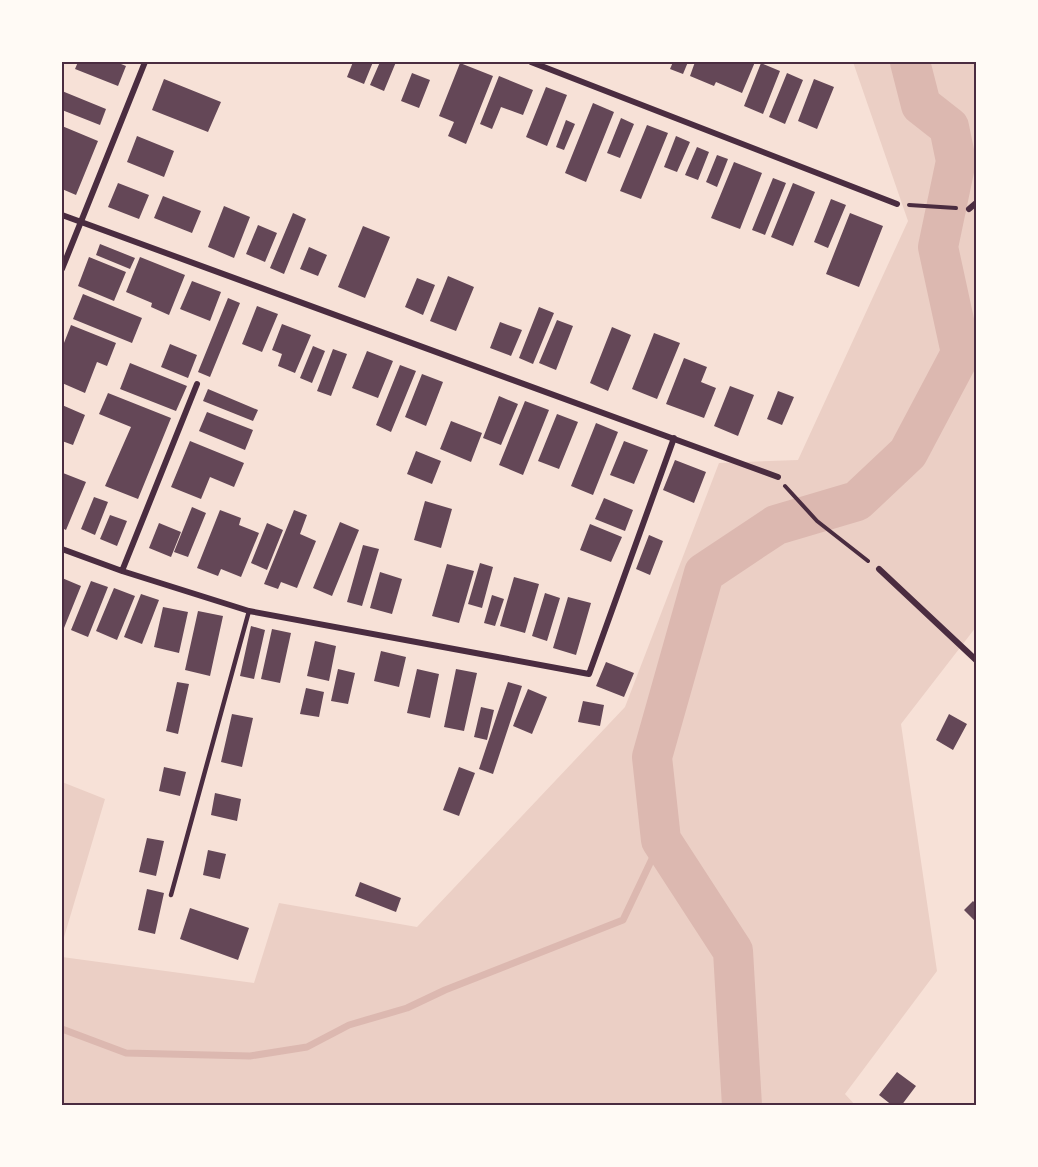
<svg xmlns="http://www.w3.org/2000/svg" width="1038" height="1167" viewBox="0 0 1038 1167" font-family="Arial,sans-serif">
<style>
.green{fill:#ebcfc5}
.lines{fill:none;stroke-linecap:round;stroke-linejoin:round}
.stream{stroke:#dcb8b0;stroke-width:7}
.river{stroke:#dcb8b0;stroke-width:40}
.building{fill:#644757}
.path{stroke:#4a2c40;stroke-width:4}
.service{stroke:#4a2c40;stroke-width:4.5}
.minor{stroke:#4a2c40;stroke-width:6}
.neatline{fill:none;stroke:#4a2c40;stroke-width:2}
</style>
<rect width="100%" height="100%" fill="#f7e1d7"/>
<path class="green" d="M853,62H976V627L901,724L937,971L845,1094L855,1105L62,1106V957L254,983L279,903L417,927L625,707L719,463L798,460L908,221Z
M62,782L105,799L62,944Z"/>
<g class="lines">
<path class="stream" d="M62,1029L126,1053L250,1056L307,1047L349,1025L407,1008L445,990L623,920L661,840"/>
<path class="river" d="M742,1106L733,951L661,840L652,757L704,573L776,525L857,501L908,453L961,353L938,247L956,161L949,127L921,105L910,62"/>
</g>
<path class="building" d="M78,62H116L126,66L118,86L75,69Z
M353,62H373L364,84L347,77Z
M380,62H396L384,91L370,85Z
M673,62H688L683,74L670,69Z
M695,62H755L742,93L716,82L714,86L690,76Z
M460,63L493,76L466,144L448,136L454,122L439,116Z
M761,63L780,71L763,114L744,106Z
M412,73L430,80L419,108L401,101Z
M787,73L803,80L785,124L769,117Z
M499,76L533,90L523,115L501,107L492,129L480,124Z
M164,79L221,102L208,132L152,110Z
M814,79L834,87L817,129L798,121Z
M546,87L567,95L547,146L526,137Z
M62,91L106,109L100,125L62,110Z
M593,103L614,112L586,182L565,173Z
M621,118L634,124L620,158L607,153Z
M566,120L575,124L564,150L556,147Z
M647,125L668,133L641,199L620,191Z
M62,126L98,141L76,195L62,189Z
M137,136L174,151L164,177L127,162Z
M676,136L690,142L677,172L664,167Z
M697,147L709,152L698,180L685,175Z
M717,155L728,159L717,187L706,182Z
M734,162L762,173L740,229L711,218Z
M773,178L786,183L765,235L752,230Z
M118,183L149,195L139,219L108,207Z
M793,183L815,192L793,246L771,237Z
M163,196L201,211L192,233L154,218Z
M831,199L846,205L828,248L814,242Z
M224,206L250,217L234,258L208,247Z
M293,213L306,219L284,274L270,268Z
M850,213L883,226L859,287L826,274Z
M258,225L277,233L265,262L246,254Z
M363,226L390,237L365,298L338,287Z
M100,244L135,258L130,269L96,255Z
M309,247L327,255L318,276L300,269Z
M89,257L126,272L114,301L78,286Z
M140,257L185,275L169,315L151,307L152,303L126,292Z
M448,276L474,287L456,331L430,321Z
M417,278L435,285L423,315L405,307Z
M192,281L221,292L210,321L180,309Z
M83,294L142,318L132,343L73,319Z
M228,298L240,303L210,377L198,372Z
M257,306L278,314L262,352L242,344Z
M539,307L554,313L533,364L519,358Z
M557,320L573,326L556,370L539,363Z
M500,322L522,330L511,356L490,348Z
M282,324L311,335L295,373L278,366L282,354L272,350Z
M71,325L116,343L107,366L97,362L85,393L62,383V348Z
M612,327L631,335L608,391L590,383Z
M654,333L680,343L657,399L632,389Z
M170,344L197,355L188,378L161,367Z
M313,346L325,351L312,383L300,378Z
M333,349L347,354L331,396L317,391Z
M367,351L393,361L378,398L352,388Z
M684,358L707,367L701,382L716,388L704,418L666,404Z
M130,363L187,386L176,411L120,389Z
M400,365L416,371L391,432L376,425Z
M422,374L443,382L426,426L405,417Z
M730,386L754,395L738,436L714,426Z
M208,389L258,410L253,421L203,401Z
M778,391L794,397L782,425L767,419Z
M108,393L171,418L138,499L105,486L131,427L99,414Z
M499,396L518,404L501,445L483,438Z
M525,401L549,410L523,475L499,465Z
M62,405L85,415L73,445L62,441Z
M207,412L253,430L245,450L199,431Z
M557,414L578,422L559,469L538,461Z
M451,421L482,433L471,462L440,449Z
M596,423L618,432L593,495L571,486Z
M190,441L244,463L234,487L210,477L201,499L171,487Z
M624,441L648,450L634,484L610,475Z
M416,451L441,461L432,484L407,474Z
M675,460L706,472L694,503L663,490Z
M63,473L86,482L66,530L62,528V478Z
M94,497L108,502L95,535L81,529Z
M604,498L633,510L625,531L595,519Z
M425,501L452,509L441,548L414,540Z
M192,507L206,513L188,557L174,552Z
M220,510L241,518L239,525L259,533L241,577L221,569L218,576L197,568Z
M294,510L307,515L300,534L316,541L297,588L281,582L278,589L264,584Z
M110,515L127,521L117,546L100,539Z
M340,522L359,530L332,596L313,588Z
M159,523L181,532L171,557L149,548Z
M267,523L283,530L267,570L251,563Z
M590,524L622,537L611,562L580,550Z
M649,535L663,541L650,575L636,569Z
M363,545L379,549L362,606L347,602Z
M480,563L493,567L482,608L468,604Z
M447,564L474,571L459,623L432,616Z
M380,572L402,579L392,614L370,608Z
M514,577L539,584L525,633L500,626Z
M62,578L81,586L64,628L62,627Z
M91,581L108,587L88,637L71,630Z
M114,588L135,596L117,640L96,631Z
M545,593L560,598L547,641L532,636Z
M141,594L159,600L142,644L124,637Z
M492,595L504,599L495,626L484,623Z
M568,597L591,603L576,655L553,648Z
M163,607L188,612L179,653L154,647Z
M198,611L223,616L210,676L185,670Z
M251,626L265,630L254,679L240,676Z
M272,629L291,633L280,683L261,679Z
M315,641L336,646L329,681L307,676Z
M381,651L406,657L399,687L374,681Z
M606,662L634,673L624,697L596,686Z
M338,669L355,673L348,704L331,701Z
M417,669L439,674L430,718L407,713Z
M456,669L477,673L464,731L444,727Z
M177,682L189,684L178,734L166,731Z
M508,682L522,686L493,774L479,769Z
M306,688L324,692L319,717L300,714Z
M528,689L547,697L532,734L513,726Z
M583,701L604,705L600,726L578,722Z
M481,707L494,710L487,740L474,737Z
M232,714L253,718L242,767L221,762Z
M949,714L967,724L953,750L936,740Z
M164,767L186,772L180,796L159,791Z
M459,767L475,773L459,816L443,810Z
M215,793L241,799L237,821L211,815Z
M147,838L164,841L156,876L139,872Z
M208,850L226,854L220,879L203,875Z
M360,882L401,898L396,912L355,896Z
M147,889L164,893L155,934L138,930Z
M973,901L976,904V922L964,910Z
M190,908L249,928L238,960L180,939Z
M897,1072L916,1086L901,1106H893L879,1095Z"/>
<g class="lines">
<path class="path" d="M909,205L956,208
M785,486L817,521L868,561"/>
<path class="service" d="M171,895L249,611"/>
<path class="minor" d="M531,62L897,204
M969,209L976,203
M62,215L778,477
M62,269L145,62
M62,549L122,571L249,611L589,674L674,438
M879,569L976,660
M122,571L197,384"/>
</g>
<rect width="1038" height="1167" fill="none" stroke="#fffaf5" stroke-width="126"/>
<rect x="63" y="63" width="912" height="1041" class="neatline"/>
</svg>
